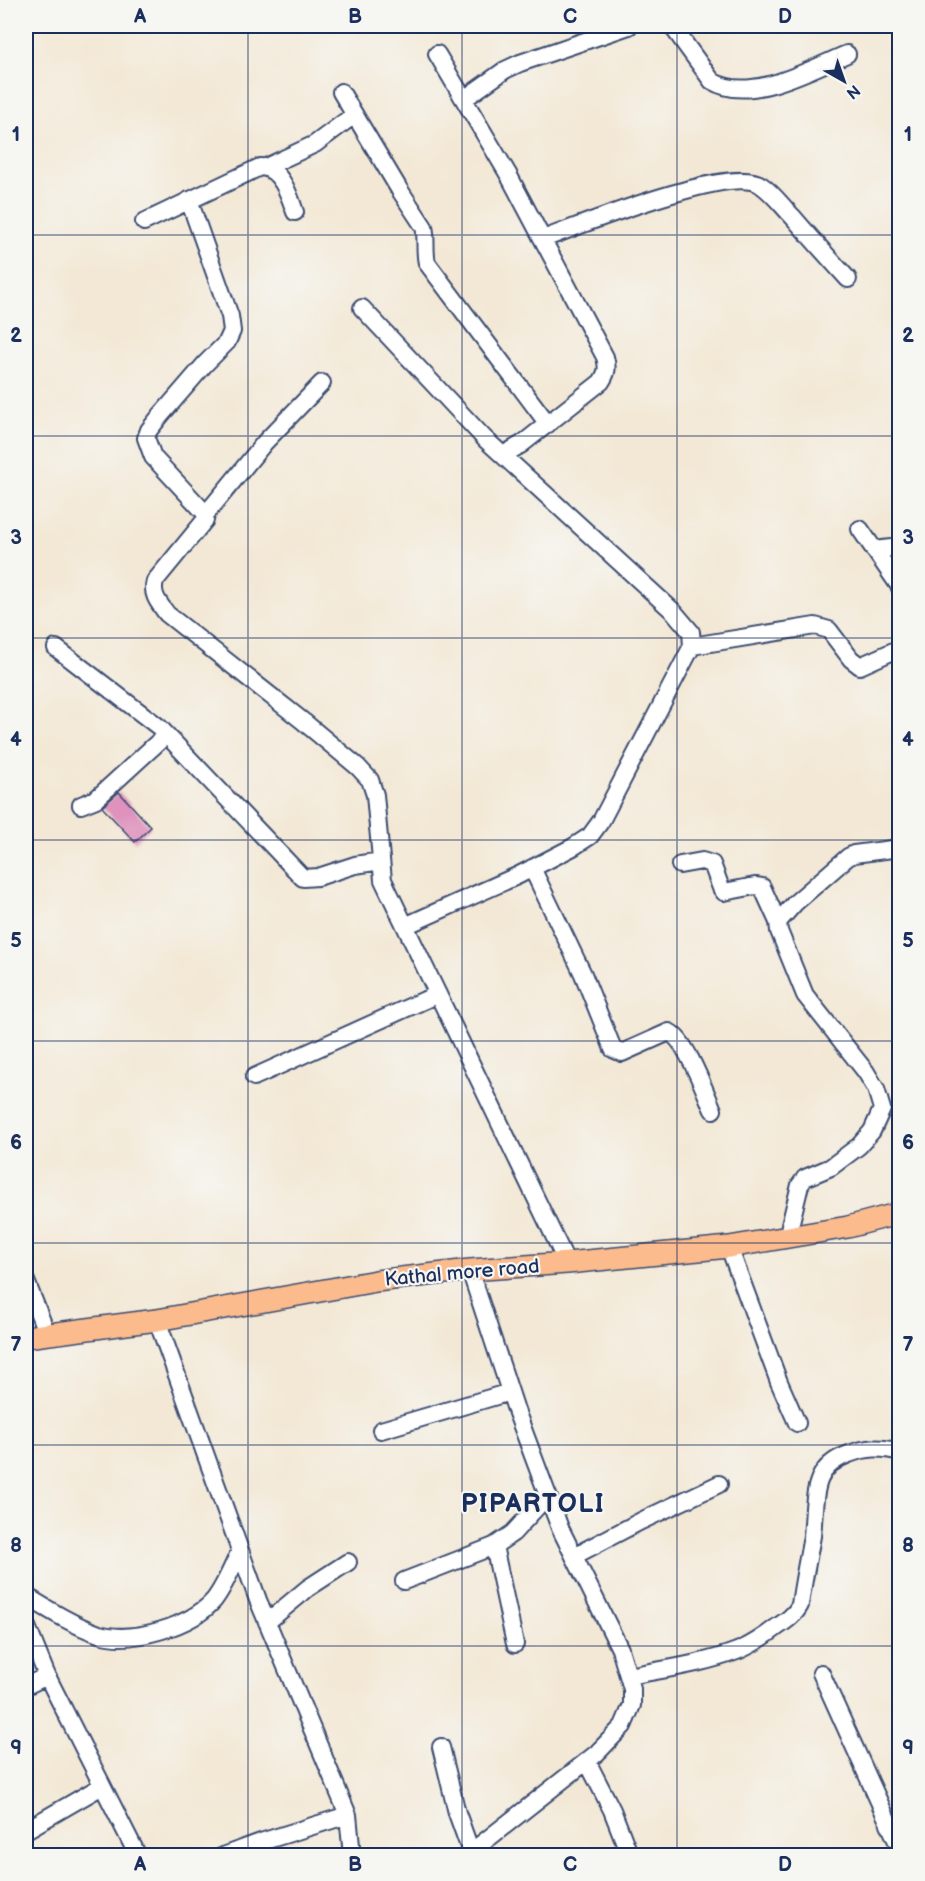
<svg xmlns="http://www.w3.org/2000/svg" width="925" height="1881" viewBox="0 0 925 1881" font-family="'Balsamiq Sans',sans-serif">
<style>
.building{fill:#de92bd}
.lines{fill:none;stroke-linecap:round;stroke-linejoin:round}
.minor-casing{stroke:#3b4b70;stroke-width:20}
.major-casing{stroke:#3b4b70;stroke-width:24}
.minor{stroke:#fff;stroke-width:16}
.major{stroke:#fbbb8d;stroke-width:21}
.grid{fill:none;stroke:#1b2f5e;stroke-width:1.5;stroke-opacity:0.55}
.labels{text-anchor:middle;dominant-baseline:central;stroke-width:4.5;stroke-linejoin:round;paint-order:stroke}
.street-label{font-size:20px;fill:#1b2f5e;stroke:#f6f6f2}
.district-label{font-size:26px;font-weight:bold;letter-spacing:1.5px;fill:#1b2f5e;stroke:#f6f6f2}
.neatline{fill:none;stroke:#1b2f5e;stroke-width:2}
.grid-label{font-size:20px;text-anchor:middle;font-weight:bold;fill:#1b2f5e}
</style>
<rect width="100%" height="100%" fill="#f6f6f2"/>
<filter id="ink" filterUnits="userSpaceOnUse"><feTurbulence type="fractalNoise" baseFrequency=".0167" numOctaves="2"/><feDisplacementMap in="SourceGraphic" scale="12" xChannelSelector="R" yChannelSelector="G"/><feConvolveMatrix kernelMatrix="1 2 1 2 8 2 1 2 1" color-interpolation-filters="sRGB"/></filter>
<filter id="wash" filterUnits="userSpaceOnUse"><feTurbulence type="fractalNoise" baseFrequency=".008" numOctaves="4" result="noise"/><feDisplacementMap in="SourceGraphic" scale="24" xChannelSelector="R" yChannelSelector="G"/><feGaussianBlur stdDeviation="1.35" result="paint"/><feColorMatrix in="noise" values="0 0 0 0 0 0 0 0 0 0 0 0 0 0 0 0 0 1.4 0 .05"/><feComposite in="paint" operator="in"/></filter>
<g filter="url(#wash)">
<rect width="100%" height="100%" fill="#f3e8d5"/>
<g id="blocks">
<path class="building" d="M119,792L151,827L135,842L102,807Z"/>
</g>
</g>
<g filter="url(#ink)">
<use href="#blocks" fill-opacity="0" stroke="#3b4b70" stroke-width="1.5"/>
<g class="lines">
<defs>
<path id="minor" d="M672,26L712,81C750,104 810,69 847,54
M437,54L508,174L605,357C608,368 607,373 601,382L522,444L503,455
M341,92L399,189L424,227C427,238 424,251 427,263L548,424
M464,99L505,70L520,63L629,26
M266,167L315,144L354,115
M189,200L230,316L232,331L227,342L205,364L161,415L149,430L146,438L153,457L206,514L205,520L155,581C151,595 159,603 167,614L304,722L358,767L370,780L375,795L383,880L567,1263
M144,222L260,167C281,167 290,197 295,212
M543,239C579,226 731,164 761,185C773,193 783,207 793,217C811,238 829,258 848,279
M362,308L485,439L674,612L691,632L692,646L601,821L590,836L573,847L519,875L405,926
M206,514L265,442L322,383
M860,529L900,587
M874,550L900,547
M692,646L815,626L829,630L851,659L860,666L900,648
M56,648L159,727L303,878L318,877L355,865L381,861
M81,805L96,799L166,735
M680,865L702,861L712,864L721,888L724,892L755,886L762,887L778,922
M532,868L583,974L613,1049L622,1053L669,1032C686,1039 705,1092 713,1110
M254,1077L438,994
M787,1238L800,1185L805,1178L831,1167L859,1146L872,1131L882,1109L876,1089L866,1072L805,995L779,931L778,922L795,903L848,857L854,854L900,848
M729,1247L779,1382L797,1423
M26,1281L47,1334
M157,1320L258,1600L348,1815
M381,1430L510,1392
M494,1546L515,1644
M574,1556L641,1521L719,1484
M404,1581L494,1546L513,1533L548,1495
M26,1596C49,1610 73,1625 99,1634C132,1644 192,1626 214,1600C225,1586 232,1567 240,1551
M267,1622L308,1588L348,1562
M26,1624L47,1676L26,1686
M821,1673L900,1848
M47,1676L138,1856
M629,1676C665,1669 703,1664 737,1651C751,1646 765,1636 777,1627C786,1621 795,1615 800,1605C803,1582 808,1559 812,1536C816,1500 809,1468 849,1454C867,1447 882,1447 900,1452
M441,1747L457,1813L471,1852
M587,1761L612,1810L630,1856
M26,1830L102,1786
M223,1856L261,1842L348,1815L352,1856
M466,1856L597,1753L623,1726L632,1705V1689L620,1649L560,1528L517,1413L470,1270"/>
<path id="major" d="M26,1337L157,1320L376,1281L470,1270L567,1263L729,1247L848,1227L900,1213"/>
</defs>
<use href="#minor" class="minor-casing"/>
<use href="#major" class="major-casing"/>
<use href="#minor" class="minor"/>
<use href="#major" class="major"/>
</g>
</g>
<path class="grid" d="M248,26V1856M462,26V1856M677,26V1856M26,235H900M26,436H900M26,638H900M26,840H900M26,1041H900M26,1243H900M26,1445H900M26,1646H900"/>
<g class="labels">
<g class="street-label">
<text transform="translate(462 1273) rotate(-5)">Kathal more road</text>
</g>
<g class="district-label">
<text x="533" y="1504">PIPARTOLI</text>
</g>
</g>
<rect width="925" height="1881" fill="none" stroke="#f6f6f2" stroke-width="66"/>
<g transform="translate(844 81) rotate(140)" stroke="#f6f6f2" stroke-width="4.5" paint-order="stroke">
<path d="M0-4.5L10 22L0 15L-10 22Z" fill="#1b2f5e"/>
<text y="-9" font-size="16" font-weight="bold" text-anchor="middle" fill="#1b2f5e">N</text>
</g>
<rect x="33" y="33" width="859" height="1815" class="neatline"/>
<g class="grid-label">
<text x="140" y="23">A</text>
<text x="355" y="23">B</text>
<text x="570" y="23">C</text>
<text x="785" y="23">D</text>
<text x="16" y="141">1</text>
<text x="908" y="141">1</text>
<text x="16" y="342">2</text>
<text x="908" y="342">2</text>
<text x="16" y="544">3</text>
<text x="908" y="544">3</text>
<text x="16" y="746">4</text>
<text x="908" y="746">4</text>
<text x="16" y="947">5</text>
<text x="908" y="947">5</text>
<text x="16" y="1149">6</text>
<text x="908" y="1149">6</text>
<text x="16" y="1351">7</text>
<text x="908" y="1351">7</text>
<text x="16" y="1552">8</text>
<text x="908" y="1552">8</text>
<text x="16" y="1754">9</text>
<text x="908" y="1754">9</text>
<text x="140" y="1871">A</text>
<text x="355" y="1871">B</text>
<text x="570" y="1871">C</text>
<text x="785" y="1871">D</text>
</g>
</svg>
